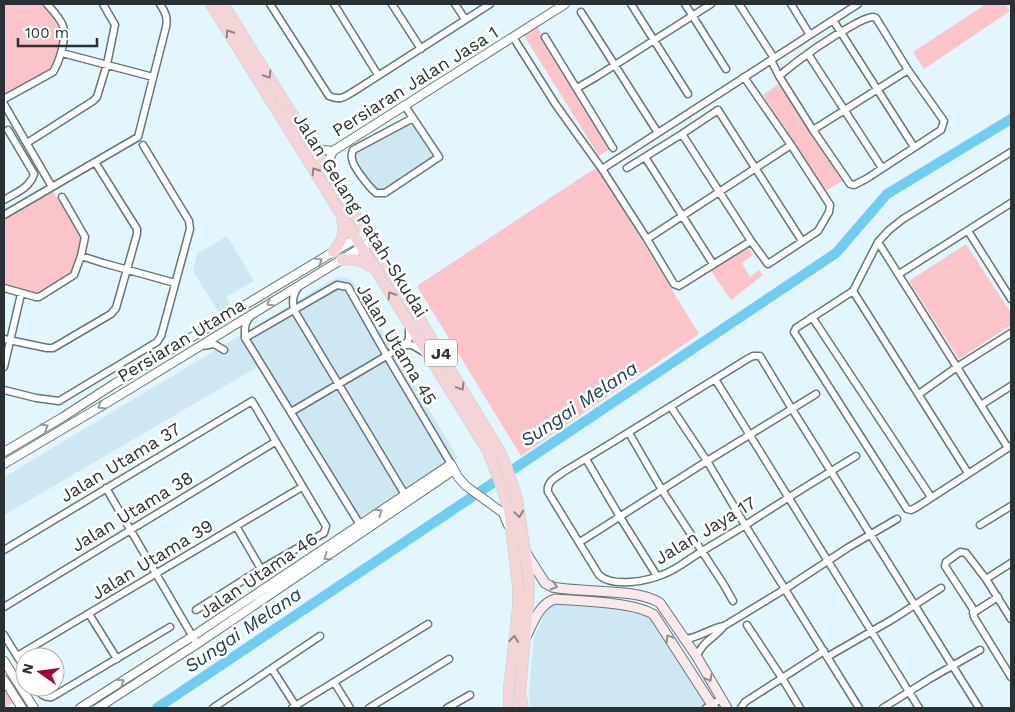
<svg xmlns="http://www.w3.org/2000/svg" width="1015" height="712" viewBox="0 0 1015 712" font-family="'Work Sans',sans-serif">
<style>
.built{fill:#cee7f3}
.green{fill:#fbc4c9}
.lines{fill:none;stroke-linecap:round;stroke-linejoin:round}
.river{stroke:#70ccf0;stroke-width:10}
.minor-casing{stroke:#66767d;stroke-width:9}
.tertiary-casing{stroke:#66767d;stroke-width:10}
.secondary-casing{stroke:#66767d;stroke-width:11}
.primary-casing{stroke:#d4d6d6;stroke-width:12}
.minor{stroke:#fff;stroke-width:6}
.tertiary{stroke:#fff;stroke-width:8}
.secondary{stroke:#fae9eb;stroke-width:9}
.primary{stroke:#f5d4d7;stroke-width:10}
.oneway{stroke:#908286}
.oneway2{stroke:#94989a}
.oneway3{stroke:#928d90}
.labels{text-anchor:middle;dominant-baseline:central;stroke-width:5;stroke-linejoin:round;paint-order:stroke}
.shield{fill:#fff;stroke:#6a6f71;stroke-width:1}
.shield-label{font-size:16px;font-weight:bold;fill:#2a3134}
.street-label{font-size:18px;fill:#2a3134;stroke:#fff}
.water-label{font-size:19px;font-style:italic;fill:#194352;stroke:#fff}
</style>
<rect width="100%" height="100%" fill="#e3f5fd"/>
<path class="built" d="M409,120H414L436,157L383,191H376L355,160L357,152Z
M227,236L254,281L226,297L232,309L221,316L193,271L197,254Z
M337,277L347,278L353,282L458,458L353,522L259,366L4,515V477Z
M556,601L648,610L712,708H531L529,696L530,678L534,637L548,606Z"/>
<path class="green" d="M4,4H45L61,33L52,70L6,94L4,91Z
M986,4H1005L1010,11L924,69L913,52Z
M536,25L610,149L599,156L523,34Z
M780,83L842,181L826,191L763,95Z
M597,167L699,334L521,456L417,286Z
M52,190L82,238L73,274L38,294L4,285V220Z
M966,244L1011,313V325L959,359L909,281Z
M747,246L753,255L742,263L750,277L759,270L763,275L731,300L711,271Z
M4,684L15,702L4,708Z"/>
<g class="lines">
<path class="river" d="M157,708L836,253L887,194L1011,119"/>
<defs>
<path id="minor" d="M270,4L329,96C342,101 344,97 356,90L490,4
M334,4L378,75
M392,4L421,49
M455,4L465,19
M631,4L688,94
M685,4L726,69
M739,4L774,58
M791,4L810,35
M581,12L658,133
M833,20L914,147
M513,37L556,105L602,169L647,239L674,284L679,286L751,241
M545,37L613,148
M62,53L153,77
M808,54L882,168
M771,60L779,76L813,130L850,184L854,185L866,179L941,130L944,121L908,70L876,18L874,17C867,17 861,21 855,24C829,38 803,56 779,76
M577,88L596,77L711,4
M4,99L53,72C59,63 67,37 63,26C60,18 53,11 47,4
M4,104L52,187
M405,106L439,157L385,193H376C369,187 353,167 352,159C351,155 352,154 353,150L413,118
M813,130L908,70
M682,134L751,241L768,264L818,231L829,212L830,205L791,145L744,77
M27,143L93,101L97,97L107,64L115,25L103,4
M1011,152L903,219L889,230L878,242L853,291L796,328L794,332L907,509L911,510L917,507L1011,446
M645,157L713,264
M627,168L682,134L718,110L802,241
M602,169L858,4
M4,200C15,193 30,188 34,174L8,130
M4,215L138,137L166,27C168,17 165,12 160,4
M968,231L1011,299
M647,239L791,145
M878,242L1008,448
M81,256L103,263L175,283
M899,274L1011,203
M299,286C293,294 292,300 294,310L407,498
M4,288L36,297H39L74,275L81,256L85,237L62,197
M853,291L968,473
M251,316C244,322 245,329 245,338L362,528
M812,317L931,497
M245,338L337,285L348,287L387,356L451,464
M4,339L47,348H53L111,314L116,308L137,234V229L95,162
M405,345H412L424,352
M202,346L214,344L224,350
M4,367L21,294
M715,379L919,708
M4,390L36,398L59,401L157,342L161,336L190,229L189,221L143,145
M919,394L957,367L1011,333
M981,405L1011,386
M671,407L707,461L745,525L859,708
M291,412L405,345L409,339V328
M629,433L662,490L724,585L733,601
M856,456C818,479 781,502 744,526C723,539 702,550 681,565C676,568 670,572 664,574C648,581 613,588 599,575L548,492C546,481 557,477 565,471L608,445L749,358L753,356H760L792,409L979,708
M586,459L620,517L657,576
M106,488L197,644
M980,525L1011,506
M236,526L261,569
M580,542L707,461L816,394
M4,550L252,401L326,526L324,533L261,569L196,610
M986,579L1011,563
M4,607L275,442
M973,613L998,597
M89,614L117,659
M1011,619L986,579L966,553L960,552L946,562L945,566L973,609L974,617L1011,677
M747,625L782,678L800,708
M4,635L25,669
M685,639C699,638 710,628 724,626
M17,656L302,487
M697,657C701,642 715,638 724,626L785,589L849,547L897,519
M827,657L893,619L941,588
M272,669L297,708
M334,682L350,708
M36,687C41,694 43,698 52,697L170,627
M213,708L320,636
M292,708L428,624
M369,708L449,659
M447,708L470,695
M706,708L721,699
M741,708L745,702L824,651
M883,708L931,678L980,650"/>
<path id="tertiary" d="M310,141L322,150L333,151
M333,151L565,4
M331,173L330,158L333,151
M4,452L63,417L114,384L333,252L367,233
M4,464L120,395L372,241
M4,661L34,708
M4,680L22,708
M80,708L193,636L451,464L458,477L466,486L503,513L508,525
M98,708L197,644L454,470"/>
<path id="secondary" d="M526,553L545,583L552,587C581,593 638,588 660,603L697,657L727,708
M526,637C533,623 539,604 555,599C578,601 636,602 654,615L714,708"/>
<path id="primary" d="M211,4L488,451L501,485L509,510L518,586V608L509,688V708
M223,4L332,178L372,241L499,450L506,466L517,498L528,572L529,591L520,693L523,708
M333,252C342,241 346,235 342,220
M342,260C356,258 360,260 372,267"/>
</defs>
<use href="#minor" class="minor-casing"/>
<use href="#tertiary" class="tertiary-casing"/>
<use href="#secondary" class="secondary-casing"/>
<use href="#primary" class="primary-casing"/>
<use href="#minor" class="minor"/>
<use href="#tertiary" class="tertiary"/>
<use href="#secondary" class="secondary"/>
<use href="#primary" class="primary"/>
</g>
<defs><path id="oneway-chevron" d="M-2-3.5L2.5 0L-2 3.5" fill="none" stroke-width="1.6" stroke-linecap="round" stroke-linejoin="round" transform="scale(1.25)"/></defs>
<g class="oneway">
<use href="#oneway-chevron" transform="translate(229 33) rotate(-122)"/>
<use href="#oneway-chevron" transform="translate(268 75) rotate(58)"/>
<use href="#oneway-chevron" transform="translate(315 171) rotate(-122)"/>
<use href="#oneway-chevron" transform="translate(391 295) rotate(-122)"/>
<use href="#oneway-chevron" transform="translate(461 387) rotate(59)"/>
<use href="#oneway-chevron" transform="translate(519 514) rotate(82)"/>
<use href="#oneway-chevron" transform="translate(514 639) rotate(-83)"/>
</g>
<g class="oneway2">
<use href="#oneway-chevron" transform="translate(319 261) rotate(-31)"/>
<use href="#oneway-chevron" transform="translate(270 303) rotate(149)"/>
<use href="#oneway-chevron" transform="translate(101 406) rotate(150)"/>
<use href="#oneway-chevron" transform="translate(45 427) rotate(-31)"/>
<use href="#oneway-chevron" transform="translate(379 512) rotate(-34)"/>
<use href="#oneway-chevron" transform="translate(327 557) rotate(146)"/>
<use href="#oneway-chevron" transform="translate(121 682) rotate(-33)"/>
</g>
<g class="oneway3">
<use href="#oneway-chevron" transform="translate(554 586) rotate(16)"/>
<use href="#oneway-chevron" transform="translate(669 638) rotate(-123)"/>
<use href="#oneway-chevron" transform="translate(709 678) rotate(60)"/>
</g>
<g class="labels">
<rect class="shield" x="425" y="339.5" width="32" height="27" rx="4"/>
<g class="shield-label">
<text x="441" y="353">J4</text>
</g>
<g class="street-label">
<text transform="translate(415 81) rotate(-32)">Persiaran Jalan Jasa 1</text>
<text transform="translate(361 215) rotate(58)">Jalan Gelang Patah-Skudai</text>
<text transform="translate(181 340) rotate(-31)">Persiaran Utama</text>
<text transform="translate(397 344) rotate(59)">Jalan Utama 45</text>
<text transform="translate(120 462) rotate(-31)">Jalan Utama 37</text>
<text transform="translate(132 511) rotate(-31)">Jalan Utama 38</text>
<text transform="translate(705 530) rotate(-31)">Jalan Jaya 17</text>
<text transform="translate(152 559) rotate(-31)">Jalan Utama 39</text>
<text transform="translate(258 575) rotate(-34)">Jalan Utama 46</text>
</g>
<g class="water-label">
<text transform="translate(579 404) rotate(-34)">Sungai Melana</text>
<text transform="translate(243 630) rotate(-34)">Sungai Melana</text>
</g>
</g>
<rect width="1015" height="712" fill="none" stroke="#2a3134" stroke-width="10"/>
<g transform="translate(40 672) rotate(284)"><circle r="24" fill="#ffffff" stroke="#aaadae"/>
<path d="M0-4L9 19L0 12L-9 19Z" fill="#a3063d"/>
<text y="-8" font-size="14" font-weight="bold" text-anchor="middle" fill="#2a3134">N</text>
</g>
<path d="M18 38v8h79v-8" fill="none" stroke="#2a3134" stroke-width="2.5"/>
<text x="25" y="38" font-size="15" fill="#2a3134" stroke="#ffffff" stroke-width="4" paint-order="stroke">100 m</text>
</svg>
